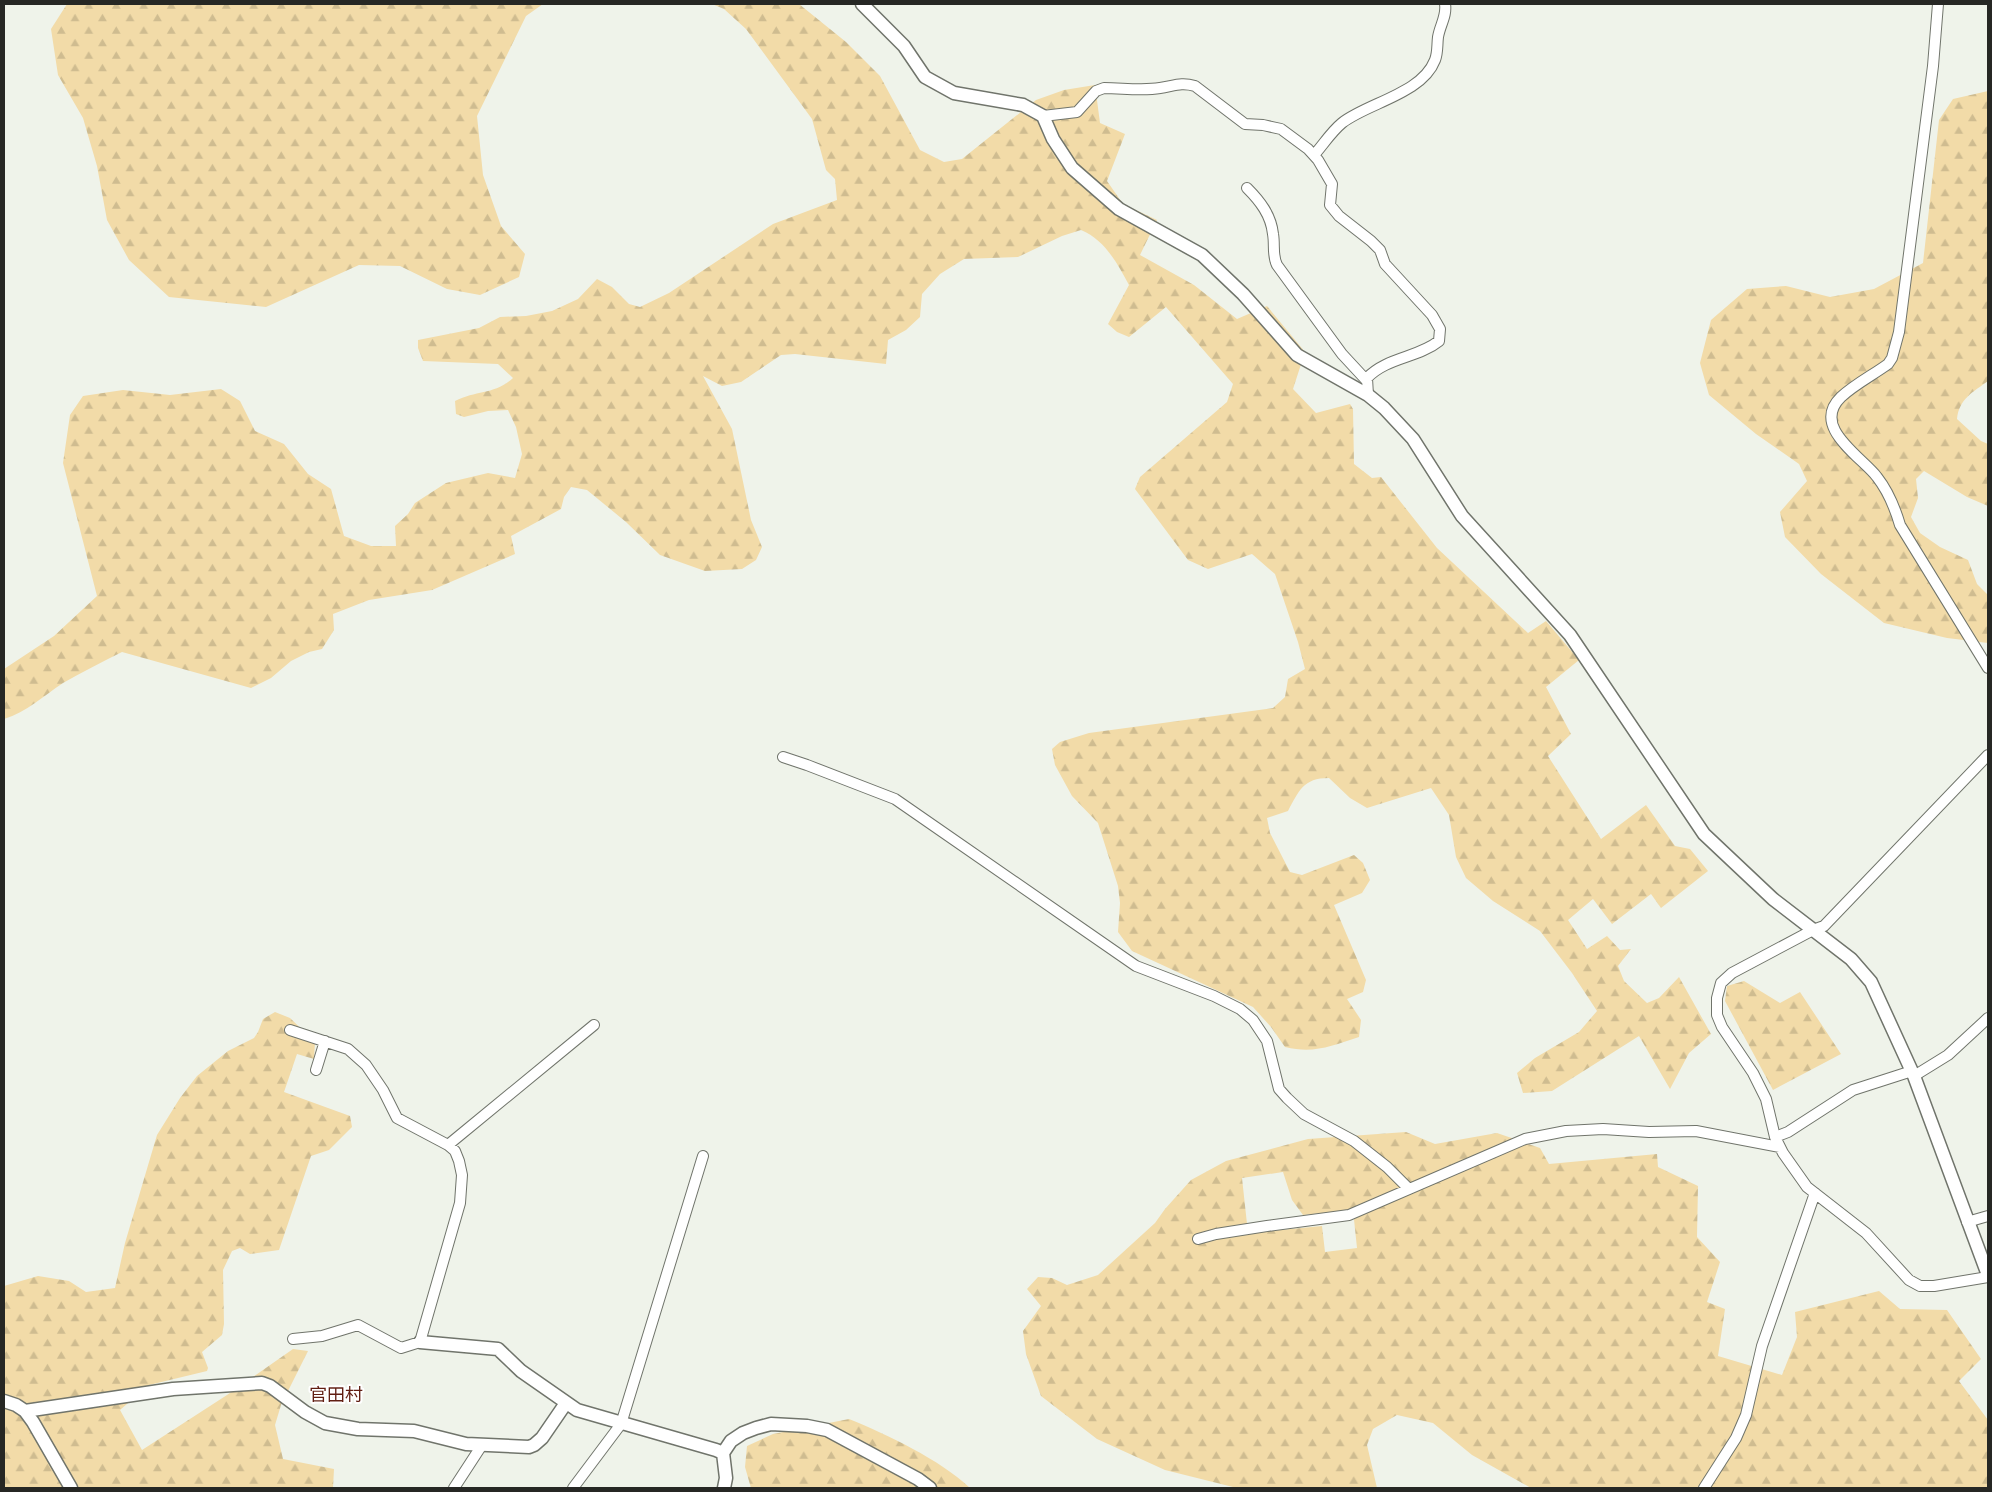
<svg xmlns="http://www.w3.org/2000/svg" width="1992" height="1492" viewBox="0 0 1992 1492" font-family="'Fira Sans Condensed','Noto Sans SC',sans-serif">
<style>
.forest{fill:url(#forest-firs);fill-rule:evenodd}
.lines{fill:none;stroke-linecap:round;stroke-linejoin:round}
.minor-casing{stroke:#70746b;stroke-width:12}
.tertiary-casing{stroke:#70746b;stroke-width:15}
.minor{stroke:#fff;stroke-width:10}
.tertiary{stroke:#fff;stroke-width:12}
.labels{text-anchor:middle;dominant-baseline:central;stroke-width:4;stroke-linejoin:round;paint-order:stroke}
.quarter-label{font-size:18px;fill:#611e12;stroke:#fff}
</style>
<defs>
<pattern id="forest-firs" width="22" height="20" patternUnits="userSpaceOnUse" patternTransform="scale(1.25)"><rect width="22" height="20" fill="#f2dba8"/><path d="M5 1l3.5 6h-7zM16 11l3.5 6h-7z" fill="#cfbc90"/></pattern>
</defs>
<rect width="100%" height="100%" fill="#eff3ea"/>
<path class="forest" d="M67,4H543L526,16L477,116L483,175L501,226L525,254L519,277L480,295L447,289L400,266L359,265L266,307L169,297L129,260L107,220L97,166L83,118L58,75L51,29Z
M712,4H799L846,42L880,76L920,150L944,162L962,159L1036,100L1064,90L1095,85L1100,123L1125,134L1107,181L1123,204L1157,220L1140,255L1194,285L1237,319L1267,306L1305,352L1293,389L1316,413L1350,404L1353,409L1354,464L1372,478L1381,477L1437,548L1528,633L1546,621L1579,660L1546,687L1571,734L1548,756L1601,839L1646,805L1675,846L1690,849L1708,871L1661,908L1651,894L1612,924L1593,899L1568,920L1587,949L1607,936L1620,950L1631,949L1618,966L1624,981L1647,1003L1659,998L1679,977L1711,1034L1689,1053L1670,1089L1639,1036L1552,1091L1523,1093L1517,1073L1535,1058L1579,1032L1597,1011L1572,973L1540,931L1493,901L1466,878L1456,857L1449,815L1431,788L1367,808L1350,798L1329,778C1303,778 1299,791 1288,811L1267,818L1270,833L1290,872L1302,875L1354,855L1363,863L1370,880L1362,893L1334,905L1366,980L1363,992L1347,999L1361,1020L1359,1037C1331,1046 1314,1054 1285,1047L1271,1027L1253,1007L1132,951L1118,932L1120,903L1118,886L1098,823L1072,796L1055,765L1052,749L1060,742L1089,733L1273,708L1285,697L1288,679L1305,669L1298,642L1275,574L1252,554L1208,569L1188,560L1135,489L1140,477L1227,402L1233,384L1166,307L1129,337L1117,332L1108,324L1129,285C1117,263 1105,240 1081,230L1062,236L1018,257L964,259L940,274L922,294L920,317L906,330L888,340L886,364L795,354L781,355L741,382L722,386L703,376L732,429L751,520L762,547L756,560L742,569L705,571L660,555L626,522L587,490L571,487L564,497L561,509L511,536L515,554L432,590L369,600L333,614L334,630L322,649L309,652L291,661L271,678L251,688L122,652C102,662 82,672 63,683C43,696 27,712 4,719V669L54,636L97,596L63,463L70,415L83,396L123,390L170,395L221,389L240,401L255,431L284,444L308,474L331,489L344,536L371,546H396L395,526L408,514L415,503L446,483L488,473L515,478L522,454L516,427L508,410L488,411L464,417L456,414L455,401C477,390 494,395 513,378L498,364L423,361L418,348V340L479,328L500,317L526,316L552,311L578,299L597,279L612,287L629,304L640,307L669,293L773,224L837,200L835,179L826,170L812,119L746,29L724,9Z
M1988,91V381C1973,392 1959,399 1957,419L1981,441L1988,444V506L1967,497L1924,471L1916,479L1918,498L1911,517L1920,533L1940,547L1968,560L1977,584L1988,595V643L1947,638L1884,623L1821,574L1785,537L1780,512L1807,481L1799,464L1756,434L1709,395L1700,363L1711,320L1747,289L1786,286L1830,297L1874,289L1923,263L1939,120L1953,99Z
M1744,981L1780,1003L1800,992L1841,1054L1773,1090L1725,1001L1727,986Z
M275,1012L290,1018L315,1042L314,1059L297,1054L284,1092L350,1116L352,1127L329,1150L311,1156L279,1250L250,1254L240,1248L232,1251L223,1270L224,1324L222,1335L202,1352L208,1368L207,1371L149,1385L120,1410L142,1450L227,1395L293,1349L308,1351L281,1405L275,1425L283,1459L334,1469L333,1488H4V1286L38,1276L69,1281L86,1292L115,1288L125,1243L157,1135L180,1098L197,1076L228,1051L254,1038L258,1032L263,1019Z
M1406,1132L1435,1144L1497,1133L1540,1148L1549,1164L1657,1154L1658,1167L1698,1186L1697,1237L1720,1262L1707,1302L1725,1309L1718,1356L1782,1375L1797,1337L1795,1312L1879,1291L1900,1309L1947,1310L1981,1359L1959,1381L1988,1420V1488H1531L1472,1455L1433,1423L1397,1415L1373,1429L1367,1445L1377,1488H1237L1165,1470L1097,1439L1041,1396L1026,1354L1023,1331L1041,1306L1027,1289L1038,1277L1052,1278L1067,1285L1098,1275L1155,1223L1165,1209L1191,1180L1226,1161L1308,1139ZM1283,1172L1292,1200L1303,1215L1353,1210L1357,1248L1325,1252L1322,1226L1248,1233L1242,1178Z
M849,1419C888,1435 939,1459 970,1488H751L745,1467L747,1446L773,1434Z"/>
<g class="lines">
<defs>
<path id="minor" d="M1938,4L1933,66L1899,332L1892,358L1888,364C1873,375 1855,384 1841,397C1810,427 1862,457 1877,477C1888,491 1895,508 1900,525L1988,668
M1043,116L1077,112L1096,91L1104,88C1122,88 1143,91 1160,88C1174,86 1181,82 1195,86L1245,124L1263,125L1281,129L1308,149L1318,160L1332,184L1330,205L1339,216L1371,241L1380,250L1385,264L1432,315L1440,329L1439,341C1418,358 1387,357 1367,378L1368,395
M1314,155C1323,145 1331,132 1342,123C1367,103 1422,94 1435,60C1438,52 1437,45 1438,37C1440,25 1447,16 1445,4
M1247,188C1260,201 1271,215 1273,234C1275,245 1272,255 1277,265L1342,354L1367,381
M1988,755L1824,926L1813,930L1732,973L1721,983L1717,998V1015L1722,1027L1753,1073L1766,1099L1775,1137L1783,1153L1807,1187L1866,1233L1909,1280L1920,1286H1934L1988,1277
M783,757L807,765L895,799L1136,966L1214,996L1240,1009L1253,1020L1267,1041L1279,1089L1287,1098L1304,1114L1354,1141L1387,1167L1409,1189
M290,1030L348,1049L366,1065L383,1090L397,1118L448,1145L455,1151L459,1161L462,1175L460,1203L420,1342L401,1348L358,1325L322,1336L293,1339
M316,1070L325,1041
M1914,1076L1948,1055L1988,1018
M1775,1137L1788,1132L1853,1090L1912,1071
M448,1145L594,1025
M1967,1222L1988,1216
M1198,1239L1216,1234L1267,1226L1349,1215L1525,1139L1566,1131L1603,1129L1649,1132L1696,1131L1780,1147
M454,1488L482,1445
M573,1488L621,1424L703,1156
M1704,1488L1736,1438L1746,1415L1762,1346L1815,1193"/>
<path id="tertiary" d="M862,4L904,46L925,77L954,93L1023,105L1043,116L1053,139L1072,168L1119,209L1202,255L1243,294L1297,355L1368,395L1384,408L1413,439L1462,516L1570,635L1704,834L1773,899L1851,959L1871,982L1914,1076L1988,1275
M420,1342L498,1349L521,1371L577,1410L716,1450L723,1453L726,1478L724,1488
M4,1401L16,1405L25,1411L33,1422L71,1488
M25,1411L173,1389L262,1383L270,1386L305,1412L325,1423L358,1429L414,1431L466,1444L529,1447L534,1445L542,1438L566,1403
M723,1453L731,1441L743,1433L756,1428L771,1424L807,1426L827,1430L918,1479L930,1488"/>
</defs>
<use href="#minor" class="minor-casing"/>
<use href="#tertiary" class="tertiary-casing"/>
<use href="#minor" class="minor"/>
<use href="#tertiary" class="tertiary"/>
</g>
<g class="labels">
<g class="quarter-label">
<text x="336" y="1395">官田村</text>
</g>
</g>
<rect width="1992" height="1492" fill="none" stroke="#262724" stroke-width="10"/>
</svg>
